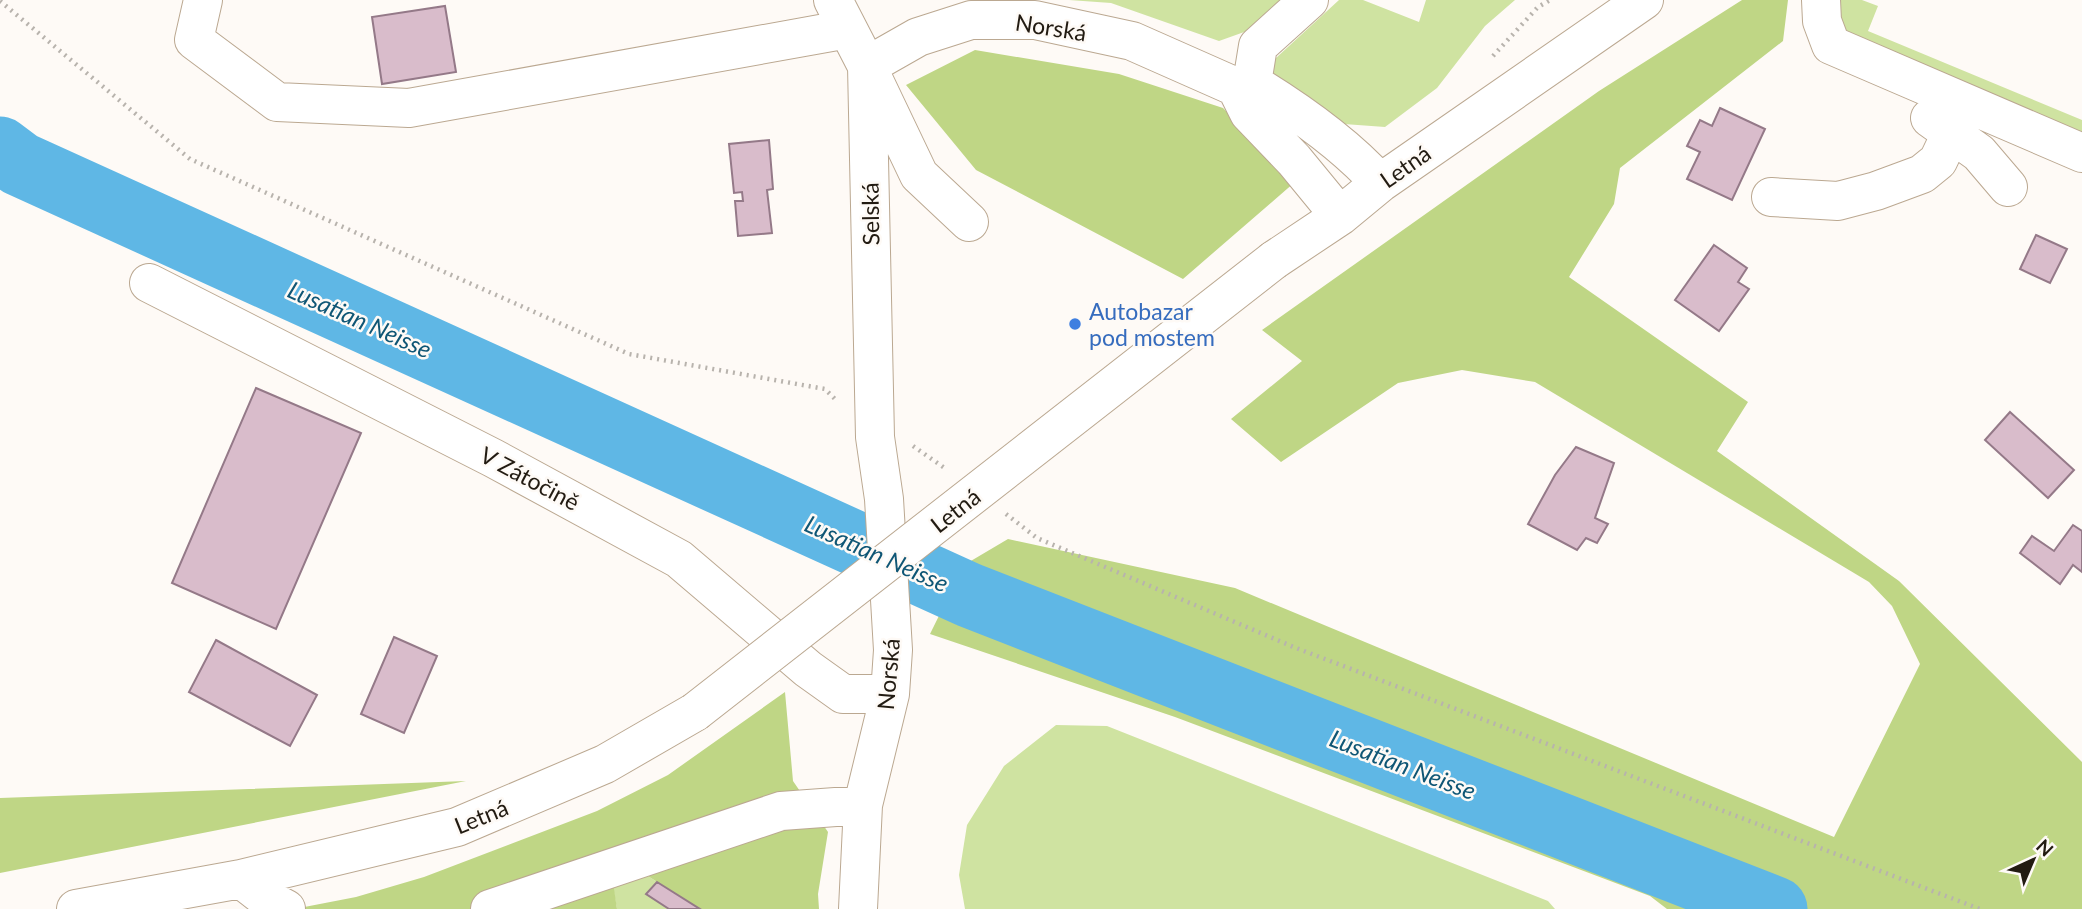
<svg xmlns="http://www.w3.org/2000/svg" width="2082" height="909" viewBox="0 0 2082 909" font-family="Lato,sans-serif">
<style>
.green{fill:#cfe3a1}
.forest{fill:#bfd685}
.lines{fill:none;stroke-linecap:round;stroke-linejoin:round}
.river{stroke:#5fb7e5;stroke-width:65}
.building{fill:#d9bccb;stroke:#947988;stroke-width:2}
.minor-casing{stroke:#bba891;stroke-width:40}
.path{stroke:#b8b3ad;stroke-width:4.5;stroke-dasharray:2 5;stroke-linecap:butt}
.minor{stroke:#fff;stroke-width:38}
.minor-bridge-casing{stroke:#bba891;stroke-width:40;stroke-linecap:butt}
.minor-bridge{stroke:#fff;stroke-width:38}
.shop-dot{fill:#3f7fe0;stroke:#fefaf6;stroke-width:2.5}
.labels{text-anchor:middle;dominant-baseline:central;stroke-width:5;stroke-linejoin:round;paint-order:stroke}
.street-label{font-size:23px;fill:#221b12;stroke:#fefaf6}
.shop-label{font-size:23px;fill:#366cbe;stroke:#fefaf6;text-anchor:start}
.water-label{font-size:24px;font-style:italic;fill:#0f5675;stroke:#fefaf6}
</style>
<rect width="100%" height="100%" fill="#fefaf6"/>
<path class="green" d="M1069,0H1289L1247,31L1219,41L1111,3Z
M1339,0H1363L1419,22L1426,0H1515L1485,26L1437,88L1385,127L1344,124L1265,68Z
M1835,0H1862L1878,6L1868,31L2082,120V142L1841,29Z
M1056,725L1107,726L1548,901L1555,909H965L959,875L967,825L1004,766Z
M643,873L700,909H617L612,882Z"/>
<path class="forest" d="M1742,0H1788L1783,41L1620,168L1614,204L1569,277L1748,402L1717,451L1899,581L2082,762V909H1667L1650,896L1175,717L930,634L964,565L1008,539L1235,588L1834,837L1920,664L1892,606L1869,582L1535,382L1462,370L1398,383L1281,462L1231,419L1302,361L1262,330L1599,91Z
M975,50L1119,74L1223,108L1295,182L1183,279L976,170L906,85Z
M785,692L793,781L828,832L818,894L819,909H700L643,873L613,882L617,909H294L356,897L424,877L597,811L668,775Z
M466,781L0,873V798Z"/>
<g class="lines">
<path class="river" d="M0,149L20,164L969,595L1775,909"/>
</g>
<path class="building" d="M445,6L456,72L382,84L372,17Z
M1720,108L1765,129L1732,200L1687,179L1700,152L1687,146L1700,120L1712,126Z
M769,140L773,189L767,190L772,233L738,236L735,201H743L742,192L734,193L729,144Z
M2036,235L2067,249L2050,283L2020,269Z
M1714,245L1747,268L1738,282L1749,289L1719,331L1675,300Z
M256,388L361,433L276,629L172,583Z
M2010,412L2074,470L2048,498L1985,440Z
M1576,447L1614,463L1595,518L1608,524L1597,543L1586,538L1577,550L1528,524L1555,475Z
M2073,525L2082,531V572L2073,565L2060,584L2020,553L2032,536L2054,551Z
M394,637L437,656L404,733L361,714Z
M216,640L317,695L290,746L189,692Z
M657,882L700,909H669L646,894Z"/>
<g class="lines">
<defs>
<path id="minor" d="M203,0L194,40L277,102L409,108L848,29
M833,0L867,66L875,437L884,499L893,650L890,694L863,805L858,909
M1821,0L1822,21L1831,45L2082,153
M1252,83L1258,46L1309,0
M1236,87L1252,83C1298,111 1344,143 1380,183
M1930,118L1979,153L2008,187
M1771,197L1838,201L1876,191L1922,174L1938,161L1948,140L1943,128
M969,222L919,175L867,66L918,37L971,20H1035L1132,41L1236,87L1249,113L1294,160L1340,216
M1274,260L1340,216L1380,183L1644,0
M149,283L493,458L679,559L808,669L843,694H890
M241,879L267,899L286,909
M76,909L241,879L457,827L605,764L695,712
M490,909L781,811L863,805"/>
</defs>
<use href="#minor" class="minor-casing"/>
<path class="path" d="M0,1L190,159L629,354L825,389L836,400
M1493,56L1538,7L1550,0
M913,446L946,469
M1006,514L1037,538L1296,648L1980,909"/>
<use href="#minor" class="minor"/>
<defs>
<path id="minor-bridge" d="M695,712L1274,260"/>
</defs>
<use href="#minor-bridge" class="minor-bridge-casing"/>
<use href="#minor-bridge" class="minor-bridge"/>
</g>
<circle class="shop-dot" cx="1075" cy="324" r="7"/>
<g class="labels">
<g class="street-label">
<text transform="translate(1051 27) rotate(9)">Norská</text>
<text transform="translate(1405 166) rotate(-35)">Letná</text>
<text transform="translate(870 214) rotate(-91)">Selská</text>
<text transform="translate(530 478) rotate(28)">V Zátočině</text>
<text transform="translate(955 510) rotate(-38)">Letná</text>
<text transform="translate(888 674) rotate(-85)">Norská</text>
<text transform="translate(481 816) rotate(-22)">Letná</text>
</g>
<g class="shop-label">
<text x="1089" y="311">Autobazar<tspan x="1089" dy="26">pod mostem</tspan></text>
</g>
<g class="water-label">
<text transform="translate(360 319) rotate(24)">Lusatian Neisse</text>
<text transform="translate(877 553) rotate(24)">Lusatian Neisse</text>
<text transform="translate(1403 764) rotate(21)">Lusatian Neisse</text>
</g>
</g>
<g transform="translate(2033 860) rotate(44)" stroke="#fefaf6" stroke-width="5" paint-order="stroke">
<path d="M0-5L12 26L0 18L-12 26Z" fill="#221b12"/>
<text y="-10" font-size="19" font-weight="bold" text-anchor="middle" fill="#221b12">N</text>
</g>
</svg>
